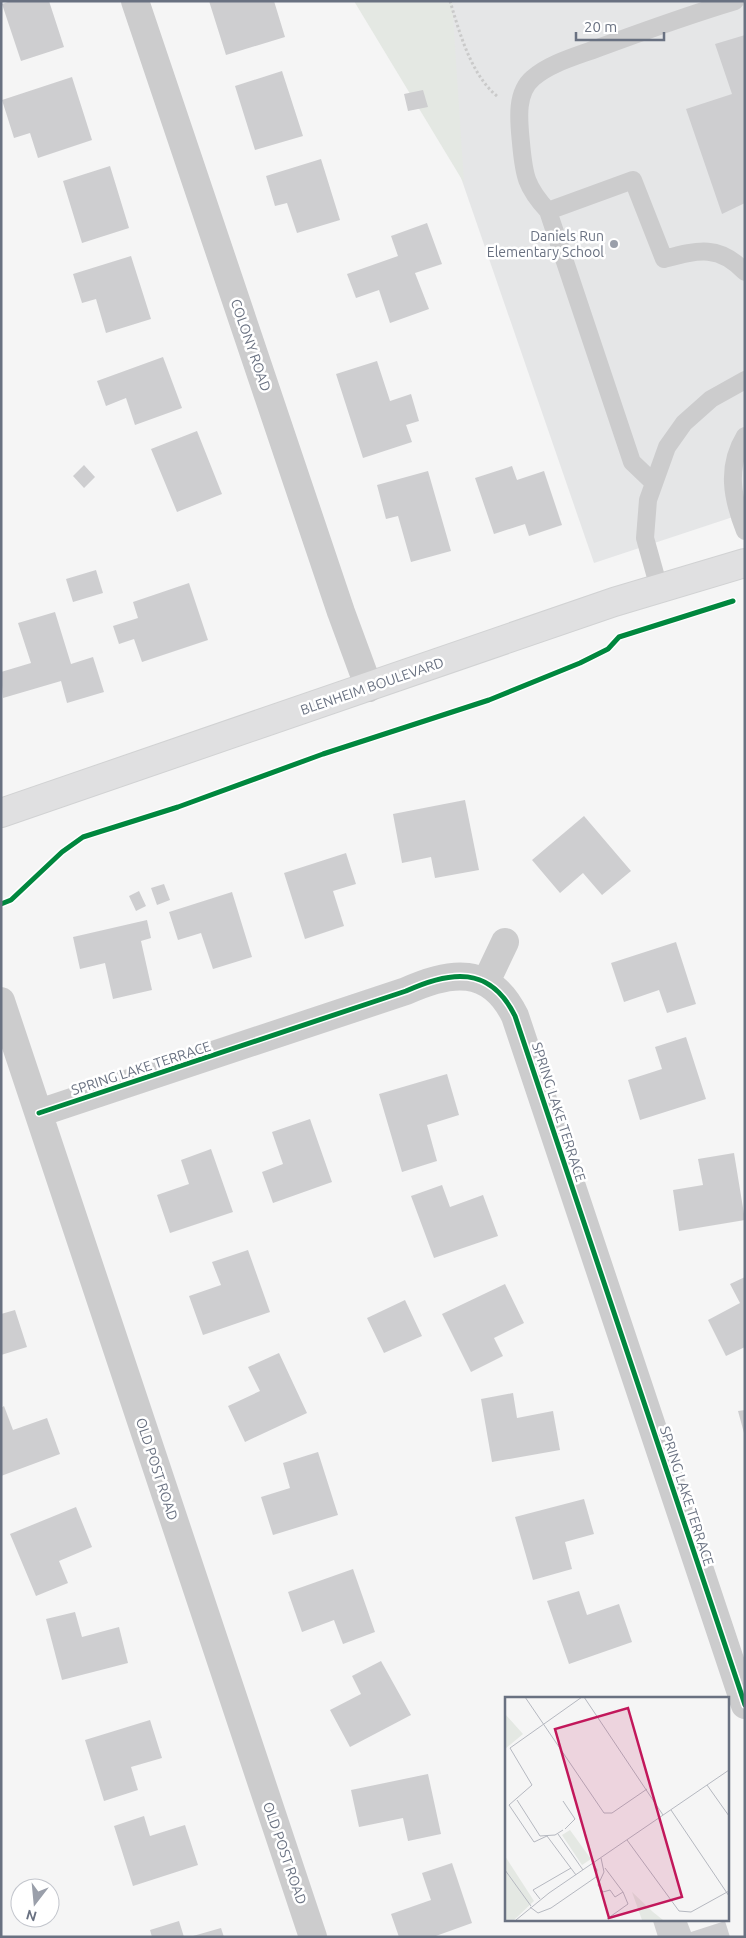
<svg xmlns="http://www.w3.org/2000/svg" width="746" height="1938" viewBox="0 0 746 1938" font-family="Ubuntu,sans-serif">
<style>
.built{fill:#e5e6e7}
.green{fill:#e4e8e3}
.building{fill:#ceced0}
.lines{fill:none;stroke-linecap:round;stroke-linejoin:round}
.secondary-casing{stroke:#d1d2d3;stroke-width:30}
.path{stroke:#cacaca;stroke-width:3;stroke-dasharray:2.5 2.5;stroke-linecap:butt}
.service{stroke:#cccccd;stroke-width:18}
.minor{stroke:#cccccd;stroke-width:28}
.secondary{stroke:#e0e0e1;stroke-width:28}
.cycleway-casing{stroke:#fff;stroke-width:8}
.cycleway{stroke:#00873e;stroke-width:5}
.poi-dot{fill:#9a9faa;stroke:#fff;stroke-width:2}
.labels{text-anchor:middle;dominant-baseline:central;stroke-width:5;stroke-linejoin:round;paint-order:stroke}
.poi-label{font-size:14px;fill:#697181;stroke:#fff;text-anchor:end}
.street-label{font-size:14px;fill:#697181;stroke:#fff}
.inset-road{fill:none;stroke:#b5b8c0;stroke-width:1}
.view{fill:#c2185b;fill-opacity:0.15;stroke:#c2185b;stroke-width:2.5}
.inset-edge{fill:none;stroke:#697181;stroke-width:2.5}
</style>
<rect width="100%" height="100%" fill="#f5f5f5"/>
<path class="built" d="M400,1H745V513L594,563Z"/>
<path class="green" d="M354,1H452L464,183Z"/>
<path class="building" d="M11,1H49L64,47L21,61L2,4Z
M209,1H274L285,37L226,55Z
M745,35V203L722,214L686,109L732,94L715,44Z
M282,71L303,136L255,150L235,86Z
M72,77L92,140L38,158L30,133L14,138L2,100Z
M423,90L428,107L408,111L404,94Z
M321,159L340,220L297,233L287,203L275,206L266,176Z
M110,166L129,228L82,243L63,181Z
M427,223L442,264L415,273L429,309L390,323L379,290L356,298L347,274L398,256L391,236Z
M131,256L151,319L106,333L96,299L82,303L73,274Z
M163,357L182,408L135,425L126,398L106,406L97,381Z
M377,361L390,401L411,394L419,421L406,425L412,442L363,458L336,374Z
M197,431L222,494L177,512L151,449Z
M84,465L95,477L84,488L73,476Z
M512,466L517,480L544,471L562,525L529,536L525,524L494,534L475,478Z
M428,471L451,551L411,562L398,516L386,519L377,485Z
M96,570L103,593L73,602L66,579Z
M189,583L208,640L142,662L134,639L119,644L113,626L138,618L133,602Z
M55,612L71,664L93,657L104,692L67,703L61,681L3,698L1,672L31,663L18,623Z
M465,800L479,870L435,878L431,857L402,863L393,814Z
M584,816L631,871L602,895L583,873L560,893L532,860Z
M346,853L356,884L333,891L344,926L305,939L284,873Z
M164,884L170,900L157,905L151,888Z
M139,891L146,906L136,911L129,896Z
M232,892L252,957L213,969L201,933L178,940L169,912Z
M147,920L151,938L141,941L152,990L113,999L105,963L80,969L73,937Z
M676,942L696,1004L667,1013L659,990L624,1002L611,963Z
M686,1037L706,1099L640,1120L628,1080L662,1069L655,1047Z
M447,1074L459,1115L427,1125L437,1161L402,1172L379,1094Z
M310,1119L332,1182L273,1203L262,1172L283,1164L272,1132Z
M211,1149L233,1212L170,1233L157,1195L189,1184L181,1160Z
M734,1153L745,1220L679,1231L673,1190L703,1185L698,1159Z
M442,1185L450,1207L483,1195L498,1236L434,1258L411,1196Z
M248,1250L270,1312L203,1335L189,1296L221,1285L212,1262Z
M745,1277V1347L726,1356L708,1320L740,1303L730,1284Z
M505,1284L524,1323L494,1338L503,1356L471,1372L442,1314Z
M405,1300L422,1336L384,1353L367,1318Z
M15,1310L27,1347L1,1355V1314Z
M279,1353L307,1413L245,1442L228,1406L260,1391L248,1367Z
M513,1393L517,1418L553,1411L560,1450L492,1462L481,1399Z
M4,1406L13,1430L47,1418L60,1454L1,1476V1408Z
M745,1410V1433H744L738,1411Z
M318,1452L338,1515L273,1535L261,1497L290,1488L283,1463Z
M584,1499L594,1534L565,1542L572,1569L533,1580L515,1517Z
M76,1507L92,1547L59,1561L68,1583L36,1596L10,1534Z
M353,1569L375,1632L343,1644L334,1620L302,1632L288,1592Z
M579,1591L587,1615L619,1604L632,1642L569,1664L547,1601Z
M75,1612L82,1637L119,1627L128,1663L62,1680L46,1619Z
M381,1661L411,1715L350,1747L330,1710L361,1694L352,1676Z
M150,1720L162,1758L131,1767L138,1790L104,1801L85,1740Z
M428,1774L441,1834L408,1841L403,1818L359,1827L351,1790Z
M144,1816L150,1836L185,1825L198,1865L133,1886L114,1826Z
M452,1863L472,1923L433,1937H399L391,1914L431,1900L422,1873Z
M657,1919H686L691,1932L725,1921L730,1937H658L653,1921Z
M179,1921L184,1937H152L150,1930Z
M221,1928L224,1937H193V1936Z"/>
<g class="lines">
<defs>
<path id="secondary" d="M1,813L614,602L745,563"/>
</defs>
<use href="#secondary" class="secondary-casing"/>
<path class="path" d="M450,1C460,34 471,75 498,97"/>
<path class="service" d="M548,211C526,187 524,176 521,143C519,122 515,93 533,78C550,63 577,56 598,48C644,31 688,15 735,1
M745,436C726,467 732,498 745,531
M654,483L632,462L548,211L633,180L664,259C698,250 719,244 745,272
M659,588L645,538L648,500L667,447L684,423L711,399L745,380"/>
<path class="minor" d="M135,1L341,612L369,688
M486,982L505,942
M1,1001L313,1937
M39,1113L406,991C450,971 490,965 515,1016L745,1705"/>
<use href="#secondary" class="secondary"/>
<defs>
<path id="cycleway" d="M1,904L11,900L62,852L83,837L178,807L323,754L489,700L580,663L608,649L619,637L733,601
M39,1113L406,991C450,971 490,965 515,1016L745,1705"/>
</defs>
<use href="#cycleway" class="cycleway-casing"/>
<use href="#cycleway" class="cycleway"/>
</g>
<circle class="poi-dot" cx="614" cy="244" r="5"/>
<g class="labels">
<g class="poi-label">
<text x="604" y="236">Daniels Run<tspan x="604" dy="16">Elementary School</tspan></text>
</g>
<g class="street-label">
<text transform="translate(251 345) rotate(71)">COLONY ROAD</text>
<text transform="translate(372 686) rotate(-19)">BLENHEIM BOULEVARD</text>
<text transform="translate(141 1068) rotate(-18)">SPRING LAKE TERRACE</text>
<text transform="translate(559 1112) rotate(72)">SPRING LAKE TERRACE</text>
<text transform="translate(157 1469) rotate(72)">OLD POST ROAD</text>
<text transform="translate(687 1496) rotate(72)">SPRING LAKE TERRACE</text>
<text transform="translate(285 1853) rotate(71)">OLD POST ROAD</text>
</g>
</g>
<g transform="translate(505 1697)">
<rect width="224" height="224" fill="#f5f5f5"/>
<path d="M0,17L18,37L0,52ZM65,133L86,162L77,168L57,138ZM0,159L29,204L9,223H0ZM127,195L148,215L158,223H137Z" fill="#e4e8e3"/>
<path class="inset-road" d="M20,0L99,116H107L142,92M79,0L158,118M202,88L224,119M12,103L35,139L50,138L58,133M58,104L70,122L60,132M166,113L224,199M53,137L78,173M42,139L29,145L4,108L27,88L5,51L77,0M42,139L71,178M122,143L174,214L186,215L224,194M96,161L99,175L93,188L98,195L105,193L110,200L118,195L100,171M0,173L26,209M35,202L28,193L66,171M25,210L33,216L46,211L91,180L92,173L88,166M102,222L123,207L118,195M11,223L44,196L224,73"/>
<path class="view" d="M123,11L177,200L104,221L50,32Z"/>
<rect width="224" height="224" class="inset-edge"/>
</g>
<rect width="746" height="1938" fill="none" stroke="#697181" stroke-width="5"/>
<g transform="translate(35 1903) rotate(196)"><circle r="24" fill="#ffffff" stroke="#c3c6cd"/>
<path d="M0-4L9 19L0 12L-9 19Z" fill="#9a9faa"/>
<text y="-8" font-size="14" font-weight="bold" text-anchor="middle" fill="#697181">N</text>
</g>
<path d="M576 32v8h88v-8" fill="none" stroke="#697181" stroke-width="2.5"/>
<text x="584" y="32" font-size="15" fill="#697181" stroke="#ffffff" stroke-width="4" paint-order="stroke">20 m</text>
</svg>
